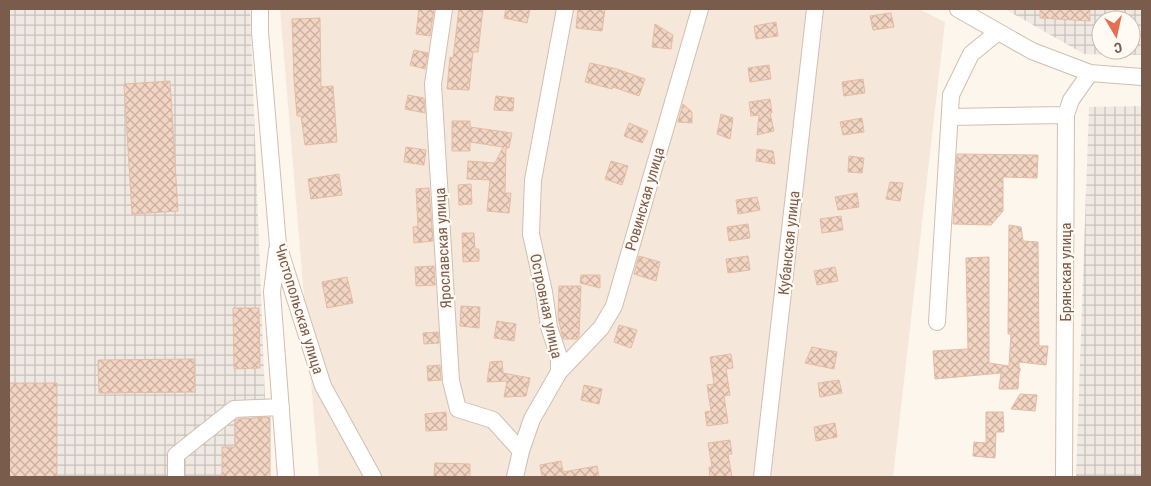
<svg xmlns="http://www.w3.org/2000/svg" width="1151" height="486" viewBox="0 0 1151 486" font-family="'Roboto Condensed',sans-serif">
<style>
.residential{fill:#f5e8da}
.industrial{fill:url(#industrial-grid);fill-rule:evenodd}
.building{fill:url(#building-cross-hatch);stroke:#e6bba3}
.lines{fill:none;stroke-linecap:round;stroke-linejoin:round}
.minor-casing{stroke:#d1beb0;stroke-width:18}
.minor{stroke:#fff;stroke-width:16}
.labels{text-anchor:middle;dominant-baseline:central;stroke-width:4.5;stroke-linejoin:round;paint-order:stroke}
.street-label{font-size:15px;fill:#7a5c4d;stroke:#fffaf3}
</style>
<defs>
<pattern id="industrial-grid" width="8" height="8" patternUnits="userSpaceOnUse" patternTransform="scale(1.25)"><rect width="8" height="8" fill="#efe9e4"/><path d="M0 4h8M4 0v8" fill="none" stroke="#c7c0bb"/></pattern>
<pattern id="building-cross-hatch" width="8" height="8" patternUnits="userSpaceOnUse" patternTransform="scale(1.25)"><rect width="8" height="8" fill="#f3d5c3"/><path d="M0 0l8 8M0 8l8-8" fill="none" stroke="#cab0a1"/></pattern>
</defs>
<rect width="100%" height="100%" fill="#fdf6ec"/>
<path class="residential" d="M280,9H919L945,22L893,477H319Z"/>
<path class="industrial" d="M9,9H250L268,477H9Z
M1005,9H1142V55L1084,54ZM1101,20H1131V50H1101Z
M1142,106V477H1076L1089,107Z"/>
<path class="building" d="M419,9H434L430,36L416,34Z
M459,9H483L478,52H473L469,90L447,89L450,57L453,58Z
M506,9H530L527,23L504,18Z
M578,9H605L602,31L576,28Z
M1040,9H1090V21L1040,18Z
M891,13L894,27L873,30L870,16Z
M320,18L321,87L333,86L337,142L305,145L301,116H297L294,80L292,19Z
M776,22L778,36L756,39L754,26Z
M655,24L673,35L671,49L652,47Z
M414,50L428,53L425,69L410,65Z
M590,63L617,69L645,79L639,96L613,87L612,89L585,82Z
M769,65L771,79L750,82L748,68Z
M863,79L865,93L844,96L842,82Z
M170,81L178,211L132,214L124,84Z
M408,95L424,98L425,113L405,109Z
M496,96L514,98L513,111L494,110Z
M770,99L772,113H770L774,131L757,135L759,115L751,116L749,102Z
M683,104L692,112V123L678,122Z
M721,114L733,118L730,139L717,134Z
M862,118L864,132L843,135L840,122Z
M452,121H470V127L512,133L509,148H506L505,193H511L509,213L487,211L490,180L467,179L468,161L495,163L503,147L470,142V151H452Z
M629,123L648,131L642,143L624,136Z
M406,147L426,150L424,165L404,162Z
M757,149L773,151L775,164L756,161Z
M957,154L1038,155L1037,178L1003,177V211L991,225L953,224Z
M849,156L864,158L862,173L848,172Z
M611,161L628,166L622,185L605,179Z
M339,174L342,195L311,199L308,179Z
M890,182L903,183L900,201L886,199Z
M471,184L472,204L459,205L458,185Z
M429,188L433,241L414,243L413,227L418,226L416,189Z
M857,193L859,207L838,210L835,197Z
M757,197L760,210L738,214L736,200Z
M841,216L843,230L822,233L820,219Z
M748,224L750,238L729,241L727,227Z
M1009,225L1021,227L1023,241L1038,242L1039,346H1048L1046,365L1019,362V368H1020V371L1019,372L1018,389H999L1001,373L935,379L933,351L968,349L966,258L989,257V363L1009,366L1011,334H1008Z
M462,233H474L475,249H479V261L463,262Z
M639,256L660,262L656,281L634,274Z
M748,256L750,270L728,273L726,259Z
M434,266L435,285L416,286L415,267Z
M835,267L838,281L817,285L814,271Z
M581,275H600V288L580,283Z
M347,277L353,303L327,308L322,282Z
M559,286H581L579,336L577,339H563L558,317Z
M461,306L480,307L479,328L460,326Z
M233,308H259L260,368L234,369Z
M497,321L516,324L514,341L494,338Z
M619,325L637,330L631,348L614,342Z
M438,332L439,343L424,344L423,333Z
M812,347L837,352L834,369L805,363Z
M731,354L733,368L726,369L730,395L724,396L728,423L707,426L705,412L711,411L707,385L714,384L710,357Z
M194,359L195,392L99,393L98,360Z
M502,361L503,373L530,378L526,396L504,397L507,381L487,382L490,362Z
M440,365L441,380L428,381L427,366Z
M839,380L842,393L820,397L818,383Z
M9,383H57V477H9Z
M584,385L602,389L599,404L581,400Z
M1020,394L1037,395L1035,411L1011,409Z
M446,412L447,430L426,431L425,414Z
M986,412H1003L1004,432H996L995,458L973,456L974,442L986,443Z
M270,417V477H222V447H235V421L238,419Z
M835,423L837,437L816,441L814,427Z
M730,440L732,454H728L732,477H710L709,467H712L708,443Z
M561,461L563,472L597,466L599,477H561V476L542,477L540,465Z
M435,463L470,464V477H434Z"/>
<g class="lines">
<defs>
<path id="minor" d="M260,9V32L278,245L323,386L373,477
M444,9L433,84L451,381L458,409L493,420L521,451
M958,9L1032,51L1090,73L1142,77
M950,117L1066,115
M277,250L272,292L286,477
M937,322L951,95L971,54L998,32
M559,372L601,328L614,306L700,9
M176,477V455L234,409L281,407
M515,477L521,451L532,419L559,372V357L549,327L544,292L531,234L533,180L565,9
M762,477L815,9
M1064,477L1066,115L1071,100L1090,73"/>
</defs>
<use href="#minor" class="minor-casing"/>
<use href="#minor" class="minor"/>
</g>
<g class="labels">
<g class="street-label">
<text transform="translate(645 199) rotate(-74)">Ровинская улица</text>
<text transform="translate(789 243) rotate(-84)">Кубанская улица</text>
<text transform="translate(443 248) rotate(-93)">Ярославская улица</text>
<text transform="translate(1066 272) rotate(-90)">Брянская улица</text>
<text transform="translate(546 306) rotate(78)">Островная улица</text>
<text transform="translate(299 309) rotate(73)">Чистопольская улица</text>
</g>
</g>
<rect width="1151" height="486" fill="none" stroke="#7a5c4d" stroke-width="20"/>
<g transform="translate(1116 35) rotate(171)"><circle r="24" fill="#fffaf3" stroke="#cabbb1"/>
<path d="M0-4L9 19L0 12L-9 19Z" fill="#e76f51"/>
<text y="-8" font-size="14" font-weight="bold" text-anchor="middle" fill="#7a5c4d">С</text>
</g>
</svg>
